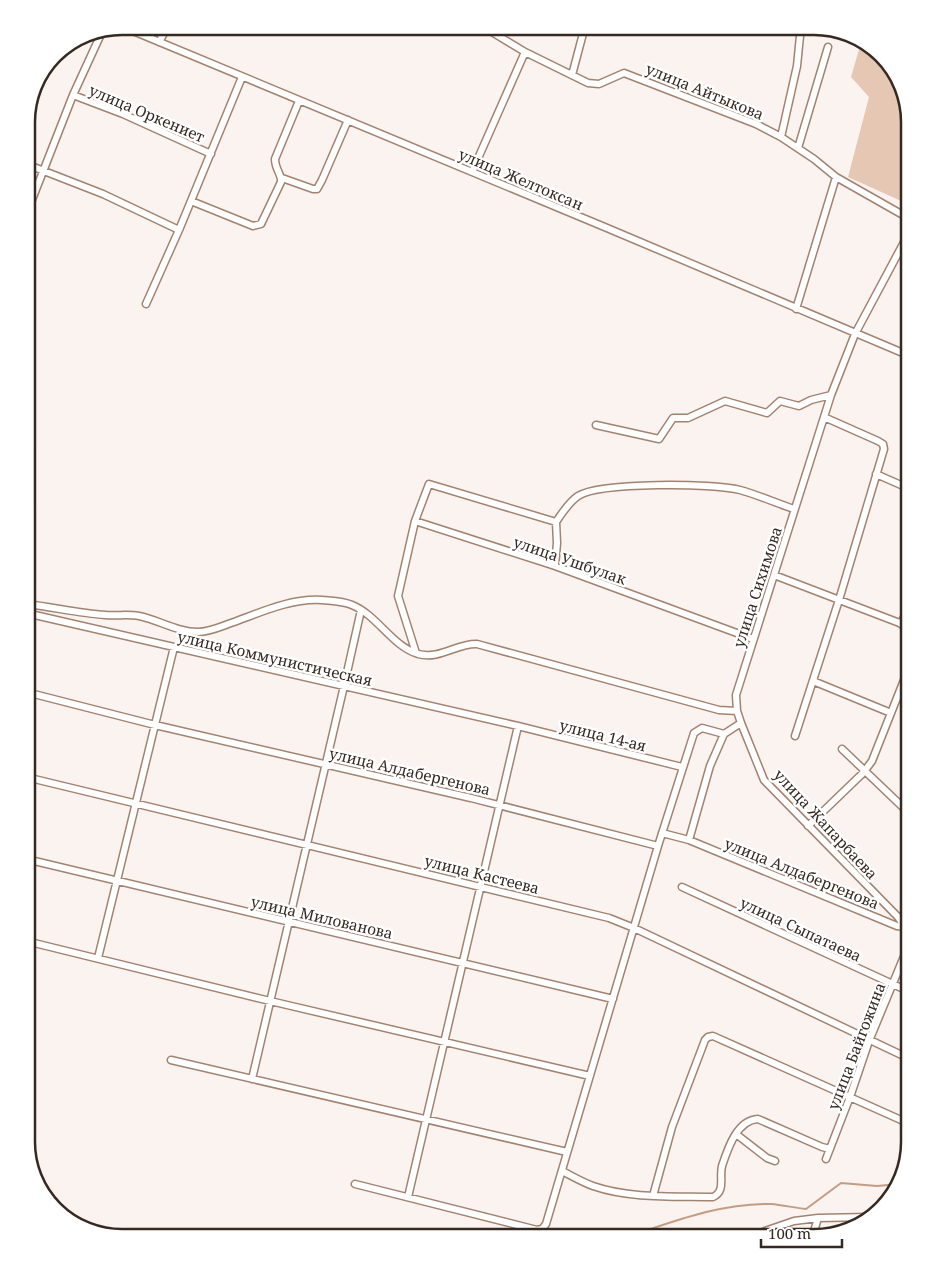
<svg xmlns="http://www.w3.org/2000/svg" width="936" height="1264" viewBox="0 0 936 1264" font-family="'Noto Serif',serif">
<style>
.green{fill:#e6c7b4}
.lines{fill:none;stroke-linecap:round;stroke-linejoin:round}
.stream{stroke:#c49c82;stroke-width:2}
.minor-casing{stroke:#a3836f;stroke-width:9}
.minor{stroke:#fff;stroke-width:6}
.labels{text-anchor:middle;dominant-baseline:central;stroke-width:5;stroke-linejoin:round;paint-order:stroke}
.street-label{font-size:15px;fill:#362921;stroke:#fff}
.rim{fill:none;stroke:#362921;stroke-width:2.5}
</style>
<rect width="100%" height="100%" fill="#fbf3ef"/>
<path class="green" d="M862,39L897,74L910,122V205L848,177L869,97L851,77Z"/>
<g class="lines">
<path class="stream" d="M646,1238L642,1232C683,1218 726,1203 771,1204C783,1205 795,1208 806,1209L841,1183L877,1186L899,1184"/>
<defs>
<path id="minor" d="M121,26L607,228L910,356
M482,26L525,52L588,83L599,84L624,73L756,124L781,137L814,159L836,177L910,219
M159,42L168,26
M572,75L585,26
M73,95L123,114L211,154
M781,137L797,66L801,26
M798,148L828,47
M26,164L103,194L179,230
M472,172L525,52
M282,178L313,189H317L322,180L348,120
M191,201L253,226L261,224L281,182C282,174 275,170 275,159L299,101
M26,215L73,95L101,34
M146,304L179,230L242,77
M796,309L836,177
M596,425L659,439L673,418H688L725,401L767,413L780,401L799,406L811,400L831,395
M876,474L910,489
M415,521L398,596L416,653
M555,566L557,543L556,522
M774,575L910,627
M26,604C52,607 79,613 105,615C117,616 128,614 139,616C159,620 177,632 198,632C210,632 222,626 234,622C261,612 292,598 322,600C331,601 342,601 352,605C377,615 392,646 418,654C440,660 457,643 477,644L719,710L737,711
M26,613L518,726L682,767
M901,624L910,603
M753,639L555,566L415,521L429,484L556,522C562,513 569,502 578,496C600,482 713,483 740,490C758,495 776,503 794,509
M813,681L891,713
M26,692L155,725L471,798L658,846
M795,736L839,600L884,449L883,444L878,441L824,417
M842,749L910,814
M26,777L609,918L634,928L910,1059
M808,826L863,773L872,761L910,665
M662,833L689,840L897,926L905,927
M689,840L710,766L724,734L741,723
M26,859L613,999
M682,887L910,992
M910,930L905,927L898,917L764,780L741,723L737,711L736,695L831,395L855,334L910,231
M26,941L270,1001L590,1076
M98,958L174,647
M171,1060L567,1152
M252,1079L344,686L361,610
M736,1134L767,1158L775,1161
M826,1159L850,1097L869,1041L910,942
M562,1171C572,1176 582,1182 593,1186C631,1199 674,1196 713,1197C726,1191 719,1177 722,1166C728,1148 737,1120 758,1119L822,1147L830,1149
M355,1184L537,1230L542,1229L546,1224L658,846L694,733L702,728L724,734
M653,1196L672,1127L705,1040L708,1037L713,1036L910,1124
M408,1197L518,726
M745,1238L794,1221L818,1218L870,1217
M812,1238L818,1218"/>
</defs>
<use href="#minor" class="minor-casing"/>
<use href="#minor" class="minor"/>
</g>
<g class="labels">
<g class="street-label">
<text transform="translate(705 91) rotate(22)">улица Айтыкова</text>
<text transform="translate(147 113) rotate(23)">улица Оркениет</text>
<text transform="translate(521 179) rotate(23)">улица Желтоксан</text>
<text transform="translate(570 560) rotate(19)">улица Ушбулак</text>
<text transform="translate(757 587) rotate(-72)">улица Сихимова</text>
<text transform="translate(275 658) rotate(13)">улица Коммунистическая</text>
<text transform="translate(603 735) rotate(14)">улица 14-ая</text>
<text transform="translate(410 771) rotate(13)">улица Алдабергенова</text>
<text transform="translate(826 824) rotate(47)">улица Жапарбаева</text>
<text transform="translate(802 873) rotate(22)">улица Алдабергенова</text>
<text transform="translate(482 874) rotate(14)">улица Кастеева</text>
<text transform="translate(322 917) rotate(13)">улица Милованова</text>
<text transform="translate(801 929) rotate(25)">улица Сыпатаева</text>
<text transform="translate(856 1046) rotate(-69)">улица Байгожина</text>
</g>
</g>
<path d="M0 0H936V1264H0ZM122 35H814A87 87 0 0 1 901 122V1142A87 87 0 0 1 814 1229H122A87 87 0 0 1 35 1142V122A87 87 0 0 1 122 35Z" fill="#fff" fill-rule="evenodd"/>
<path class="rim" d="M122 35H814A87 87 0 0 1 901 122V1142A87 87 0 0 1 814 1229H122A87 87 0 0 1 35 1142V122A87 87 0 0 1 122 35Z"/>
<path d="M761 1239v8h81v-8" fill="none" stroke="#362921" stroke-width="2.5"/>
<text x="768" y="1239" font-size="15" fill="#362921" stroke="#ffffff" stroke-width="4" paint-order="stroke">100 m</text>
</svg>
